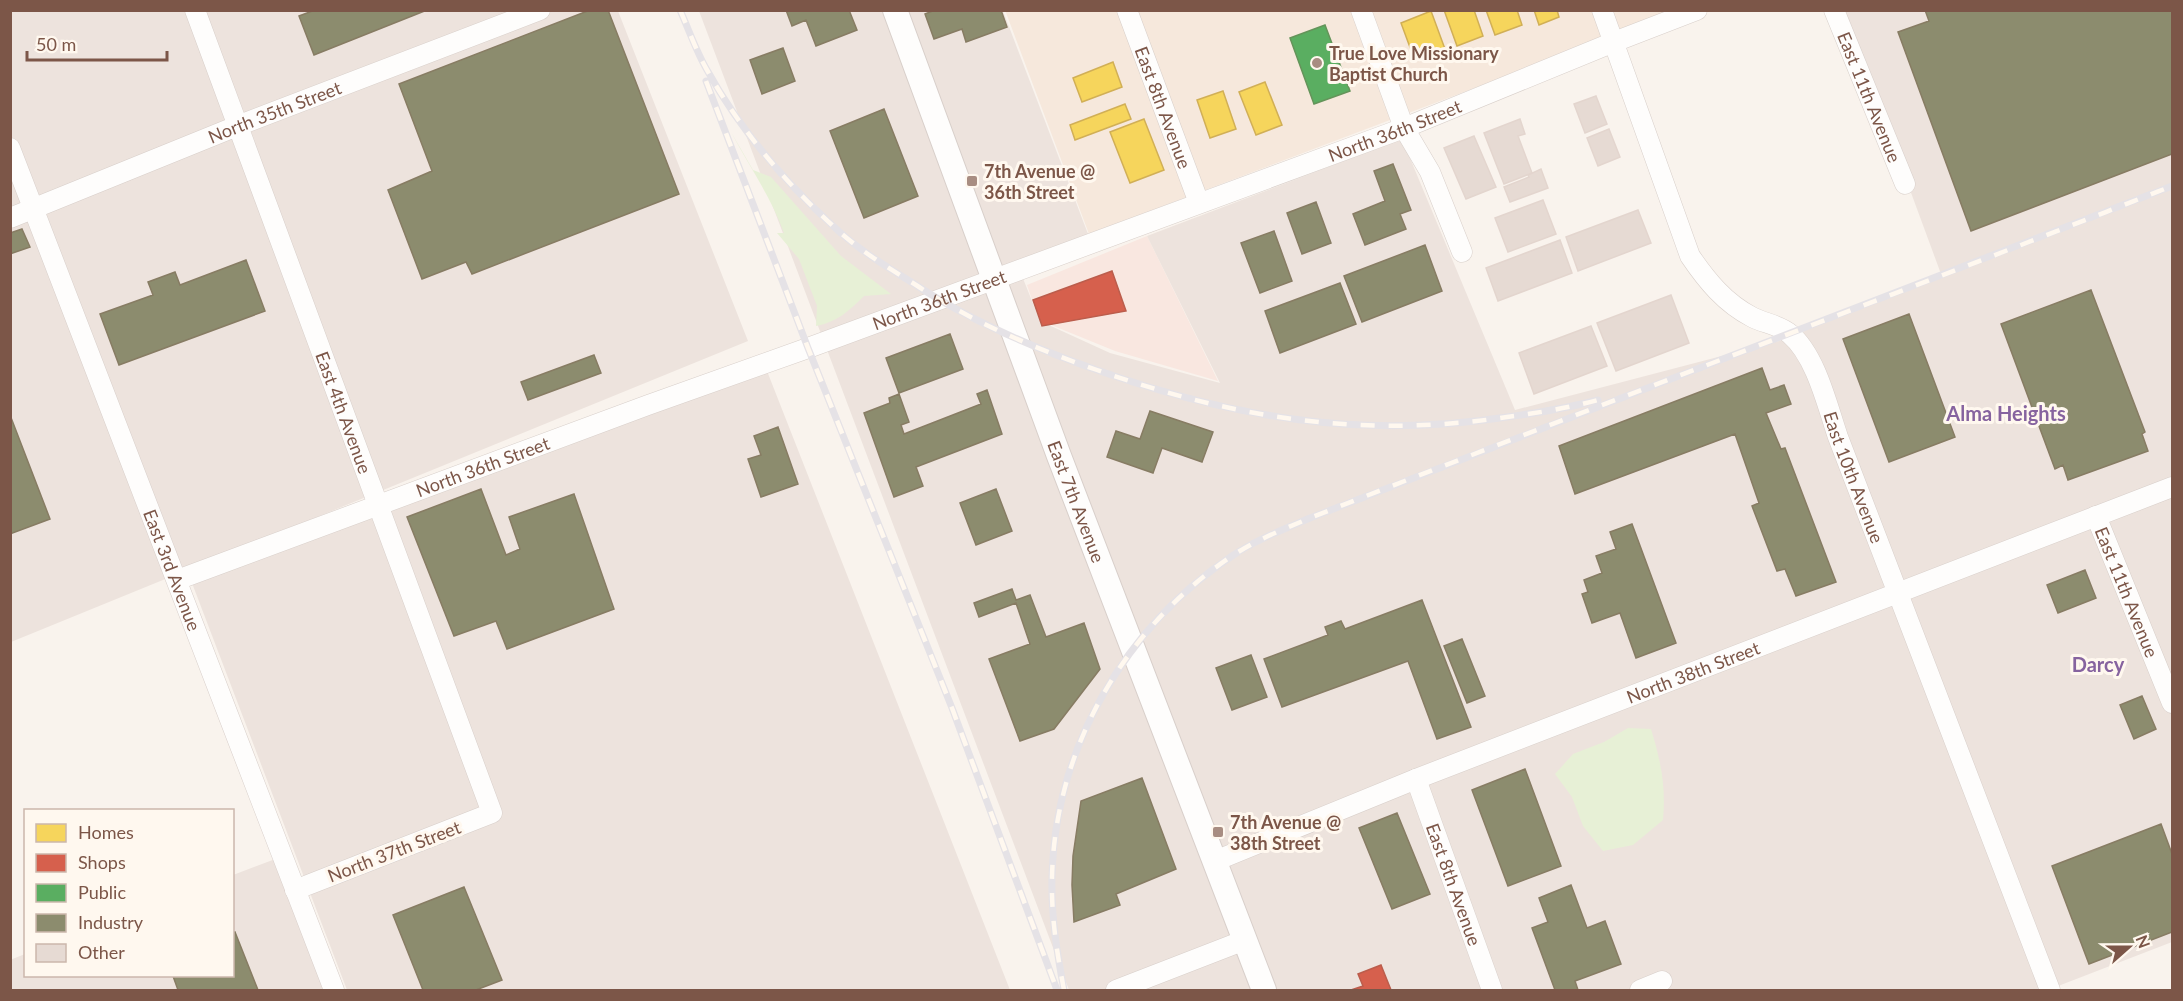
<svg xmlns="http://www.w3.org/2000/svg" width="2183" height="1001" viewBox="0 0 2183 1001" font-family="Lato,sans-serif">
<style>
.residential{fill:#f6e8dc}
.commercial{fill:#f9e7e0}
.industrial{fill:#ede3dd}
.green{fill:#e7f0d6}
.homes{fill:#f6d55c;stroke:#d1af56;stroke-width:1.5}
.shops{fill:#d6604d;stroke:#bb5d4c;stroke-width:1.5}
.public{fill:#5aae61;stroke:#64945a;stroke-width:1.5}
.industry{fill:#8c8c6e;stroke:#877c63;stroke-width:1.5}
.building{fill:#e6dad3;stroke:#e3d5ce;stroke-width:1.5}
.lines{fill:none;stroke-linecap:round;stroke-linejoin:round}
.minor-casing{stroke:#d8cfca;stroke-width:21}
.tertiary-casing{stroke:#d8cfca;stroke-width:26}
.minor{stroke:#fefdfc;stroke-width:20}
.tertiary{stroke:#fefdfc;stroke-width:24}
.rail-casing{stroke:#e5e2e6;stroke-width:7}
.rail{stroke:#fff8ef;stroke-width:4.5;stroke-dasharray:14;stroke-linecap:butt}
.poi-dot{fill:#a88d82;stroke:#fff8ef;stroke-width:2}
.labels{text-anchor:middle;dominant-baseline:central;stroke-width:6;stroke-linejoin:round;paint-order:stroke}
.poi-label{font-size:18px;font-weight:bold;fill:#7c5648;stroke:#fff8ef;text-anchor:start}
.street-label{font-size:18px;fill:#7c5648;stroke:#fff8ef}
.neighbourhood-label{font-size:20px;font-weight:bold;fill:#86639f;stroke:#fff8ef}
</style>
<rect width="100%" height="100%" fill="#f9f3ed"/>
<path class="residential" d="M1005,10L1678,11L1089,234Z"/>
<path class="commercial" d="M1147,236L1218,381L1115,351L1039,320L1027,285Z"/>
<path class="industrial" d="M11,11H618L748,341L11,642Z
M699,11H1003L1088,234L1016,261L1040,321L1110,353L1220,383L1147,236L1402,139L1515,410L1794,337L2049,990H1069Z
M1844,11H2172V183L1941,274Z
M2172,186V942L2053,988L1803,331Z
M767,371L1010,990H347L192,583Z
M278,858L330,990H11L10,960L25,954L26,976H232L233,875Z"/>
<path class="green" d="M731,132L753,170L771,177L841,256L891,294L864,296C849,311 837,322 816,326L817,306L799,259L777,233H784C771,197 749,166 731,132Z
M1628,728L1651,729C1661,762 1666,786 1663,820L1633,845L1603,851L1583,826L1572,797L1555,774L1573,754L1604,742Z"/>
<path class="homes" d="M1444,10H1474L1483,36L1457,46Z
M1486,10H1517L1522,25L1495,35Z
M1534,10H1557L1559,17L1539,25Z
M1431,11L1445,49L1415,61L1401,23Z
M1113,62L1122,87L1082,102L1073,78Z
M1265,82L1282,125L1256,135L1239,92Z
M1223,91L1236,129L1210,138L1197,100Z
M1125,104L1131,119L1075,140L1070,125Z
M1144,119L1164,170L1130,183L1110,132Z"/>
<path class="shops" d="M1112,271L1126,311L1042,326L1033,300Z
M1381,965L1391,990H1351L1363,986L1358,974Z"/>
<path class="public" d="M1325,25L1350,91L1314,104L1290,38Z"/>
<path class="industry" d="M315,10H427L314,55L299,16Z
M590,10H608L679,194L472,274L466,262L422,279L388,190L432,171L399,84Z
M786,10H849L857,30L816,46L806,20L792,26Z
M935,10H1001L1007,27L966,42L962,29L934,39L925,14Z
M1925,10H2172V154L1971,231L1898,32L1929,21Z
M783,48L795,81L762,94L750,60Z
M884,109L918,196L864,218L830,131Z
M1393,164L1411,210L1400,214L1406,229L1365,245L1353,214L1385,201L1374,171Z
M1316,202L1331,243L1302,254L1287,213Z
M22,229L30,247L10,254V233Z
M1274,231L1292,281L1260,293L1241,243Z
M1425,245L1442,291L1362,322L1344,276Z
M246,260L265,311L119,365L100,314L153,295L148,282L175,272L180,285Z
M1340,283L1356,324L1280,353L1265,311Z
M2091,290L2145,432L2142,434L2148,451L2068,480L2063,465L2055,469L2001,324Z
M1909,314L1955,437L1889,462L1843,339Z
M950,334L963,369L899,393L886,358Z
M594,355L601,373L528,400L521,382Z
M1762,368L1770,390L1784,385L1791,404L1766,413L1781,449L1785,448L1836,582L1796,596L1785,569L1777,571L1752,506L1759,503L1735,434L1575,494L1559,446Z
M987,390L1002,434L916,467L923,486L894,497L864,413L890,403L889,398L899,394L909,422L901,425L904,434L981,404L977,394Z
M1150,411L1213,432L1202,462L1162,448L1153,473L1107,457L1116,431L1140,439Z
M10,415L50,519L10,534Z
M778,427L798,484L761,497L748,459L761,455L754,436Z
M481,489L506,555L520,549L509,517L574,494L614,609L507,649L496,621L454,636L407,517Z
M996,489L1012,531L976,545L960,503Z
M1632,524L1676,643L1636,658L1620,613L1592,623L1582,594L1588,592L1584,580L1602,573L1596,556L1616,549L1610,532Z
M2085,570L2096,598L2058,613L2047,585Z
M1012,589L1016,600L1030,595L1046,637L1084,623L1100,669L1054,729L1020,741L989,659L1030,644L1016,603L979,617L974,603Z
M1422,600L1471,727L1437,739L1408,661L1282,707L1264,659L1328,635L1325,627L1341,621L1345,629Z
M1462,639L1485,696L1467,703L1444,646Z
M1251,655L1267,697L1232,710L1216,668Z
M2142,696L2156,729L2134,739L2120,705Z
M1525,769L1561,866L1508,886L1472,790Z
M1142,778L1176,869L1116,894L1120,905L1074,922L1072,885L1073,856L1081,801Z
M1397,813L1430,894L1392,909L1359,828Z
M2161,824L2172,854V932L2089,964L2052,866Z
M1571,885L1587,928L1605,921L1621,964L1575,981L1578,990H1555L1532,928L1548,922L1539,898Z
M464,887L502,980L476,990H423L393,915Z
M235,932L258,990H178L173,976H232V933Z"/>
<path class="building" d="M1596,96L1607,124L1585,133L1574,104Z
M1520,119L1525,134L1518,136L1532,173L1504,184L1484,133Z
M1609,129L1620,157L1598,166L1587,138Z
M1474,136L1496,187L1466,199L1444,148Z
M1541,169L1548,188L1510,202L1504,187L1529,177L1528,175Z
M1543,200L1556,234L1508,252L1495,218Z
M1638,210L1651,243L1578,271L1566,237Z
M1560,240L1572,273L1498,301L1486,268Z
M1671,295L1689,343L1616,371L1597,323Z
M1591,326L1607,366L1534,394L1519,353Z"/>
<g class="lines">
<defs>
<g id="minor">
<path id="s1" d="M195,10L492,813L295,890"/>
<path id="s2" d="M1127,10L1199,203"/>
<path d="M1361,10L1404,128L1430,172L1462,252"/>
<path id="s3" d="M1602,10L1690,256C1707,281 1725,303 1752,317C1763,323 1780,325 1790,334C1816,356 1827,405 1838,437L2050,990"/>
<path id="s4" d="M1834,10L1905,184"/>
<path id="s5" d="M10,148L334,990"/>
<path id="s6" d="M10,218L237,126L540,10"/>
<path id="s7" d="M2096,516L2172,703"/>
<path id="s8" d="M177,580L648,405L808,348L1404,128L1614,42L1697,10"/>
<path id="s9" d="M1416,779L1492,990"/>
<path id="s10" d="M1215,861L1416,779L2172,487"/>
<path d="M1116,990L1245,940"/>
<path d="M1640,990L1662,981"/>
</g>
<g id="tertiary">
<path id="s11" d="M895,10L1059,456L1264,990"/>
</g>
</defs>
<use href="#minor" class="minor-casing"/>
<use href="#tertiary" class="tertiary-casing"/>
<use href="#minor" class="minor"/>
<use href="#tertiary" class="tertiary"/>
<defs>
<path id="rail" d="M680,10C689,30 696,51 707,70C739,128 783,180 832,225C857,249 887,267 916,285C972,322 1034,348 1097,370C1233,418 1363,439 1507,417C1537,413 1568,408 1598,400
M706,81L808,348L952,708L1057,990
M1064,990C1057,953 1051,916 1052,877C1055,748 1125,627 1232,556C1256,540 1284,529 1310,518C1597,405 1886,299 2172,186"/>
</defs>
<use href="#rail" class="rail-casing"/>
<use href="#rail" class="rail"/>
</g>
<g class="poi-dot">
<circle cx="1317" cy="63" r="6"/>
<rect x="966" y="175" width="12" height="12" rx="3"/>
<rect x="1212" y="826" width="12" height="12" rx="3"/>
</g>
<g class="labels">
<g class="poi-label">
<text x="1329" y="53">True Love Missionary<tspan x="1329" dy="21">Baptist Church</tspan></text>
<text x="984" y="171">7th Avenue @<tspan x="984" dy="21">36th Street</tspan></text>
<text x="1230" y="822">7th Avenue @<tspan x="1230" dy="21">38th Street</tspan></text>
</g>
<g class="street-label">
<text stroke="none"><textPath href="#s4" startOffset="94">East 11th Avenue</textPath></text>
<text stroke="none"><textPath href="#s2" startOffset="104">East 8th Avenue</textPath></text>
<text stroke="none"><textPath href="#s6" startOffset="285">North 35th Street</textPath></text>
<text stroke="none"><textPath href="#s8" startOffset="1298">North 36th Street</textPath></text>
<text stroke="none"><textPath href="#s8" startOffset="812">North 36th Street</textPath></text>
<text stroke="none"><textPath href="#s1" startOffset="429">East 4th Avenue</textPath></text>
<text stroke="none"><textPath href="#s8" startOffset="326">North 36th Street</textPath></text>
<text stroke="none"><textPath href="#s3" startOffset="549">East 10th Avenue</textPath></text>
<text stroke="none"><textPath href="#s11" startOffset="524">East 7th Avenue</textPath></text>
<text stroke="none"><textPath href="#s5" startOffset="452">East 3rd Avenue</textPath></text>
<text stroke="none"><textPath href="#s7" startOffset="82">East 11th Avenue</textPath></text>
<text stroke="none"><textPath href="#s10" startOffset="514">North 38th Street</textPath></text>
<text transform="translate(394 851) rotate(-21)">North 37th Street</text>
<text stroke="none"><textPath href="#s9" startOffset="112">East 8th Avenue</textPath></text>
</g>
<g class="neighbourhood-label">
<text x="2006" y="413">Alma Heights</text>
<text x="2098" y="664">Darcy</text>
</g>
</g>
<rect width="2183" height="1001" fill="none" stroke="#7c5648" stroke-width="24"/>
<rect x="24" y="809" width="210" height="168" fill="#fff8ef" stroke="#cbb7ac" stroke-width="1.5"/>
<rect x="36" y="824" width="30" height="18" fill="#f6d55c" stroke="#cbb7ac" stroke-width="1.5"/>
<text x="78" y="839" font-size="18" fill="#7c5648">Homes</text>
<rect x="36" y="854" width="30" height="18" fill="#d6604d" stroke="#cbb7ac" stroke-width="1.5"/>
<text x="78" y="869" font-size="18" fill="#7c5648">Shops</text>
<rect x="36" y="884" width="30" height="18" fill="#5aae61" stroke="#cbb7ac" stroke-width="1.5"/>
<text x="78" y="899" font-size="18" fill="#7c5648">Public</text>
<rect x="36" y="914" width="30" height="18" fill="#8c8c6e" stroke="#cbb7ac" stroke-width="1.5"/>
<text x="78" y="929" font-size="18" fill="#7c5648">Industry</text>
<rect x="36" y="944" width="30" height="18" fill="#e6dad3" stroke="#cbb7ac" stroke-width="1.5"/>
<text x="78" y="959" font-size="18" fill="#7c5648">Other</text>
<g transform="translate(2129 947) rotate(69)" stroke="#fff8ef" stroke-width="4.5" paint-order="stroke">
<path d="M0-4.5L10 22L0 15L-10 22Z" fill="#7c5648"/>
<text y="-9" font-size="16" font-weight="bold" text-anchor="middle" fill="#7c5648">N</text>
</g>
<path d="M27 51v9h140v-9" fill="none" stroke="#7c5648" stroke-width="3"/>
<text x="36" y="51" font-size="18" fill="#7c5648" stroke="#fff8ef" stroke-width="4.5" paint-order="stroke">50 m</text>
</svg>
